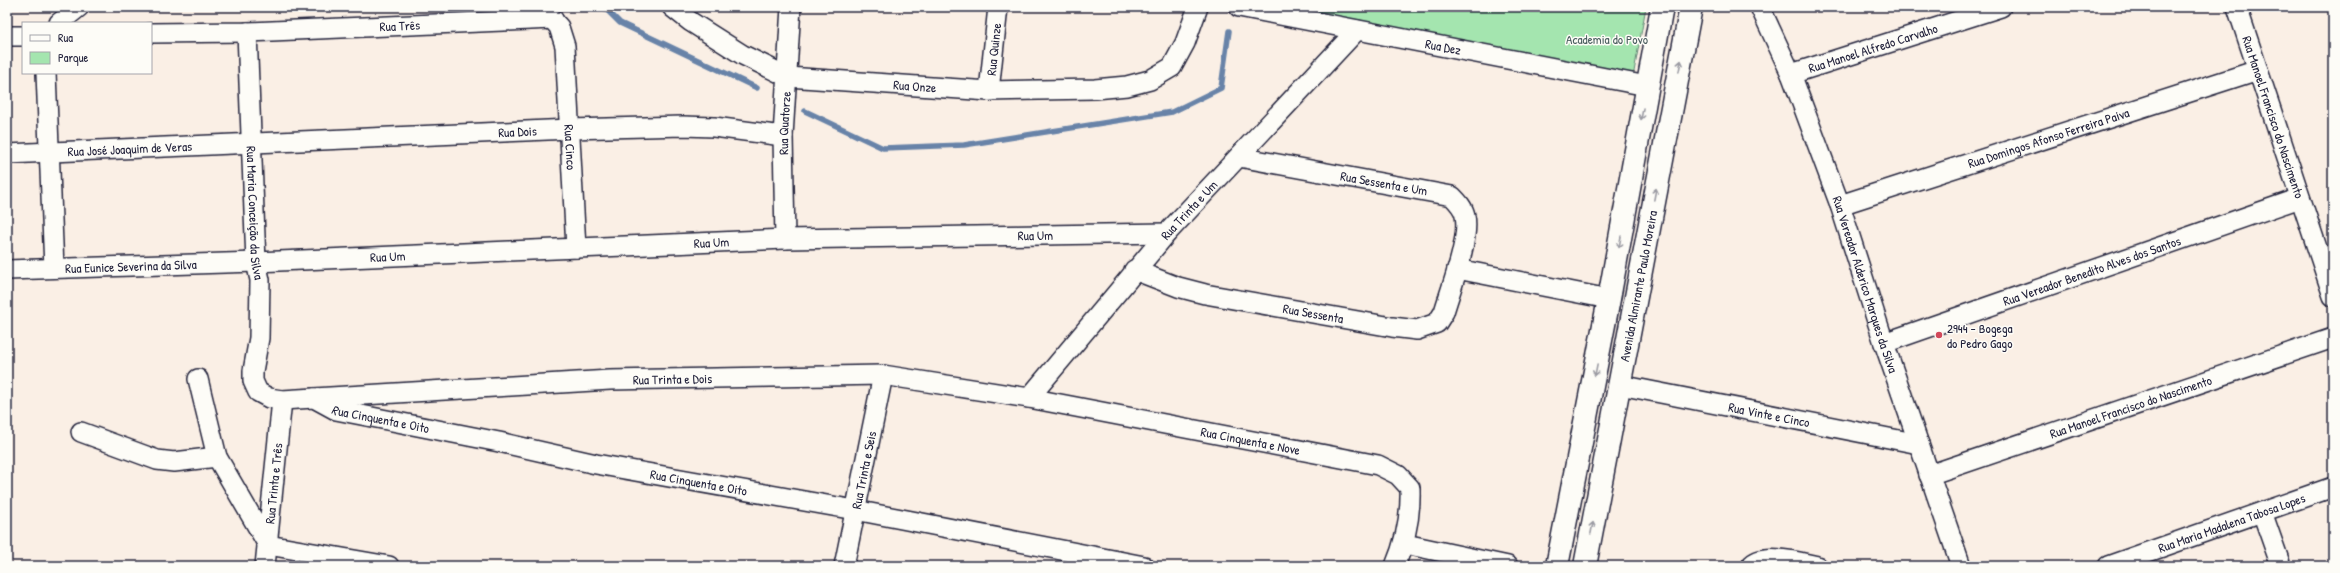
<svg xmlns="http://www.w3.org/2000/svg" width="2340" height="573" viewBox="0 0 2340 573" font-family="'Patrick Hand',sans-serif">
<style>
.green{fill:#a4e5af;stroke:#638475}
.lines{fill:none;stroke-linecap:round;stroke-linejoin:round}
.stream{stroke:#6783a8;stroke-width:5.5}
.minor-casing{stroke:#22223b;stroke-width:22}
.secondary-casing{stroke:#22223b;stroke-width:25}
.minor{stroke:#fdfcf7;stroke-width:19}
.secondary{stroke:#fdfcf7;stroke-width:22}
.oneway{stroke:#9a9aa2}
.poi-dot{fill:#d1495b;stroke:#fdfcf7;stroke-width:1.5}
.labels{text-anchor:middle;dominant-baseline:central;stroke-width:3;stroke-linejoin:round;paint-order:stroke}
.street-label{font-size:13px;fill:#22223b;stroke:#fdfcf7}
.park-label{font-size:13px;fill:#495c5e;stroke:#fdfcf7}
.poi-label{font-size:13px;fill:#22223b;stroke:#fdfcf7;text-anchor:start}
</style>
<rect width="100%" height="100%" fill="#faefe5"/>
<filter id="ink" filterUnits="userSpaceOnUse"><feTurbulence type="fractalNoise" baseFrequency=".025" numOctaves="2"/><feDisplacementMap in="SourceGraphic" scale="8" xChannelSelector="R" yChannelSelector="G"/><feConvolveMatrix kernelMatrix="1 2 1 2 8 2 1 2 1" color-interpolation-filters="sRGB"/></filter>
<g filter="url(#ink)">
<path class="green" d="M1267,7H1646L1633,77Z"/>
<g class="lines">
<path class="stream" d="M604,7L620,23L757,88
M805,111L883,148L964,145L1172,112L1221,88L1229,31"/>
<defs>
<g id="minor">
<path id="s1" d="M672,7L691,22L743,55L788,77L989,91L1095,89L1127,86L1150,80L1172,67L1185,43L1198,7"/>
<path id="s2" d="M1239,7L1647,86"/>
<path id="s3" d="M1760,7L1791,74L1840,205L1884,343L1961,566"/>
<path id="s4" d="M2237,7L2333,296"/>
<path id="s5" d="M544,10L559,27L565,46L576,248"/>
<path d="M59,23L79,7"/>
<path id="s6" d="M247,32L256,262L260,280L259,338L253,371V381L258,392L269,398L282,400L314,398L336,410L499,442L596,464L855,510L1144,566"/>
<path id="s7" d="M151,33L247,32L553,19"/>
<path d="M7,36H23"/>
<path d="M46,73L54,268"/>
<path id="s8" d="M1791,74L2001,7"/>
<path id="s9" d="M989,91L998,7"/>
<path id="s10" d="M7,154L570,129L683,126L714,127L783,136"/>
<path id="s11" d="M1840,205L2258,70"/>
<path id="s12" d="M785,239L783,136L791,7"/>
<path d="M1457,269L1609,299"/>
<path id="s13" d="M7,270L256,262L785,239L1167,233"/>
<path id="s14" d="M1134,270L1178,287L1205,294L1392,327L1417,330L1437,323L1444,312C1451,288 1470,239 1465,216C1464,208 1457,201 1452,196L1239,157"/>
<path id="s15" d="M1884,343L2300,198"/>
<path d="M198,379L217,457L268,545L389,566"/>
<path id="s16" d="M1620,385L1919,444"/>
<path id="s17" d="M314,398L610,380L883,375L1029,398L1378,465L1398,475L1410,488C1411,516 1406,540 1395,566"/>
<path id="s18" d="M1029,398L1167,233L1357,30"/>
<path d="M81,432L157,460L174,462L217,457"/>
<path id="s19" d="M1929,475L2333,338"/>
<path d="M2262,512L2281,566"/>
<path d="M1405,544L1508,566"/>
<path id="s20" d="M265,566L282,400"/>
<path id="s21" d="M844,566L883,375"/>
<path d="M1751,566C1762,551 1802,563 1817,566"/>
<path id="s22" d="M2108,566L2333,487"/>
</g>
<g id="secondary">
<path d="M1557,566L1609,299L1662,7"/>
<path id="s23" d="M1585,566L1691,7"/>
</g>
</defs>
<use href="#minor" class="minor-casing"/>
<use href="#secondary" class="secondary-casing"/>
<use href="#minor" class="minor"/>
<use href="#secondary" class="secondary"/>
</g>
<defs><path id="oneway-shaft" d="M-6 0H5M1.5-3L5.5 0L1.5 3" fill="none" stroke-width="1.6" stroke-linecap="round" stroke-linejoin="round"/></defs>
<g class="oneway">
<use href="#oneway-shaft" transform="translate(1680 66) rotate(-79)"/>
<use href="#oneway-shaft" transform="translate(1642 114) rotate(100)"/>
<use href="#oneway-shaft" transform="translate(1655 194) rotate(-79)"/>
<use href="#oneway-shaft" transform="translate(1620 242) rotate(100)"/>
<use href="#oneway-shaft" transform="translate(1596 370) rotate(101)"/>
<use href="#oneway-shaft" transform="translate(1592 528) rotate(-79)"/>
</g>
</g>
<circle class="poi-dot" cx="1939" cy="335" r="4"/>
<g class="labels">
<g class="street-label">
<text stroke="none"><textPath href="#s7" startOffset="249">Rua Três</textPath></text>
<text stroke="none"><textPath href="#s2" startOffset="208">Rua Dez</textPath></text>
<text stroke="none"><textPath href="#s8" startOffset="86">Rua Manoel Alfredo Carvalho</textPath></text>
<text stroke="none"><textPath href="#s9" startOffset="42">Rua Quinze</textPath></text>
<text stroke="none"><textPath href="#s1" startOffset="263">Rua Onze</textPath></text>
<text stroke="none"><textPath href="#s4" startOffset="116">Rua Manoel Francisco do Nascimento</textPath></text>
<text stroke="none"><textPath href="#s12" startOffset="116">Rua Quatorze</textPath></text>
<text stroke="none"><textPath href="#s10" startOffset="511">Rua Dois</textPath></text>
<text stroke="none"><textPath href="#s11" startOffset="219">Rua Domingos Afonso Ferreira Paiva</textPath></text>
<text stroke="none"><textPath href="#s5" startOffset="144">Rua Cinco</textPath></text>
<text stroke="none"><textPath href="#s10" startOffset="123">Rua José Joaquim de Veras</textPath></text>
<text transform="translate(1384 183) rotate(10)">Rua Sessenta e Um</text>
<text stroke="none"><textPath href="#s18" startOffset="247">Rua Trinta e Um</textPath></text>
<text stroke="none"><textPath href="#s6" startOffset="181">Rua Maria Conceição da Silva</textPath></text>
<text stroke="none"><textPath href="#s13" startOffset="1029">Rua Um</textPath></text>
<text stroke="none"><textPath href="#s13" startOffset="705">Rua Um</textPath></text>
<text stroke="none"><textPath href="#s13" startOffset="381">Rua Um</textPath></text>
<text stroke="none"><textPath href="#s13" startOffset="124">Rua Eunice Severina da Silva</textPath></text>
<text stroke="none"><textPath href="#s15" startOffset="220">Rua Vereador Benedito Alves dos Santos</textPath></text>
<text stroke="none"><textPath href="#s3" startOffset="297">Rua Vereador Alderico Marques da Silva</textPath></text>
<text stroke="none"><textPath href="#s23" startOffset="285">Avenida Almirante Paulo Moreira</textPath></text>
<text stroke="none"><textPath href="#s14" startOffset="185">Rua Sessenta</textPath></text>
<text stroke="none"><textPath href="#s17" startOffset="359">Rua Trinta e Dois</textPath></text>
<text stroke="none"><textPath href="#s19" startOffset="213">Rua Manoel Francisco do Nascimento</textPath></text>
<text stroke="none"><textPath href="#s16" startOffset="152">Rua Vinte e Cinco</textPath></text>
<text stroke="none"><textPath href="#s6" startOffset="491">Rua Cinquenta e Oito</textPath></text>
<text stroke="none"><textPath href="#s17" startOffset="943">Rua Cinquenta e Nove</textPath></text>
<text stroke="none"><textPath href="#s21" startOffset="98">Rua Trinta e Seis</textPath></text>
<text stroke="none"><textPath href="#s6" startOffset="815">Rua Cinquenta e Oito</textPath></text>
<text stroke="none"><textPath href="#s20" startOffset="83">Rua Trinta e Três</textPath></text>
<text stroke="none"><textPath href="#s22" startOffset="131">Rua Maria Madalena Tabosa Lopes</textPath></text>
</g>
<g class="park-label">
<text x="1607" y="39">Academia do Povo</text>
</g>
<g class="poi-label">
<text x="1947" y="328">2944 - Bogega<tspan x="1947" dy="15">do Pedro Gago</tspan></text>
</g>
</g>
<rect width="2340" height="573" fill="none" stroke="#fdfcf7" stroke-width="24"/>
<rect x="12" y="12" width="2316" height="549" fill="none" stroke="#22223b" stroke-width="1.5" filter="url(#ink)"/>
<rect x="22" y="22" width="130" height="52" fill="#fdfcf7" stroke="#a5a5ac"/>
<rect x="30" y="35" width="20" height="6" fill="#fdfcf7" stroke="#a5a5ac"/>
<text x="58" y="42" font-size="12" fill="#22223b">Rua</text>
<rect x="30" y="52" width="20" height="12" fill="#a4e5af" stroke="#a5a5ac"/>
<text x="58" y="62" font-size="12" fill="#22223b">Parque</text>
</svg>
